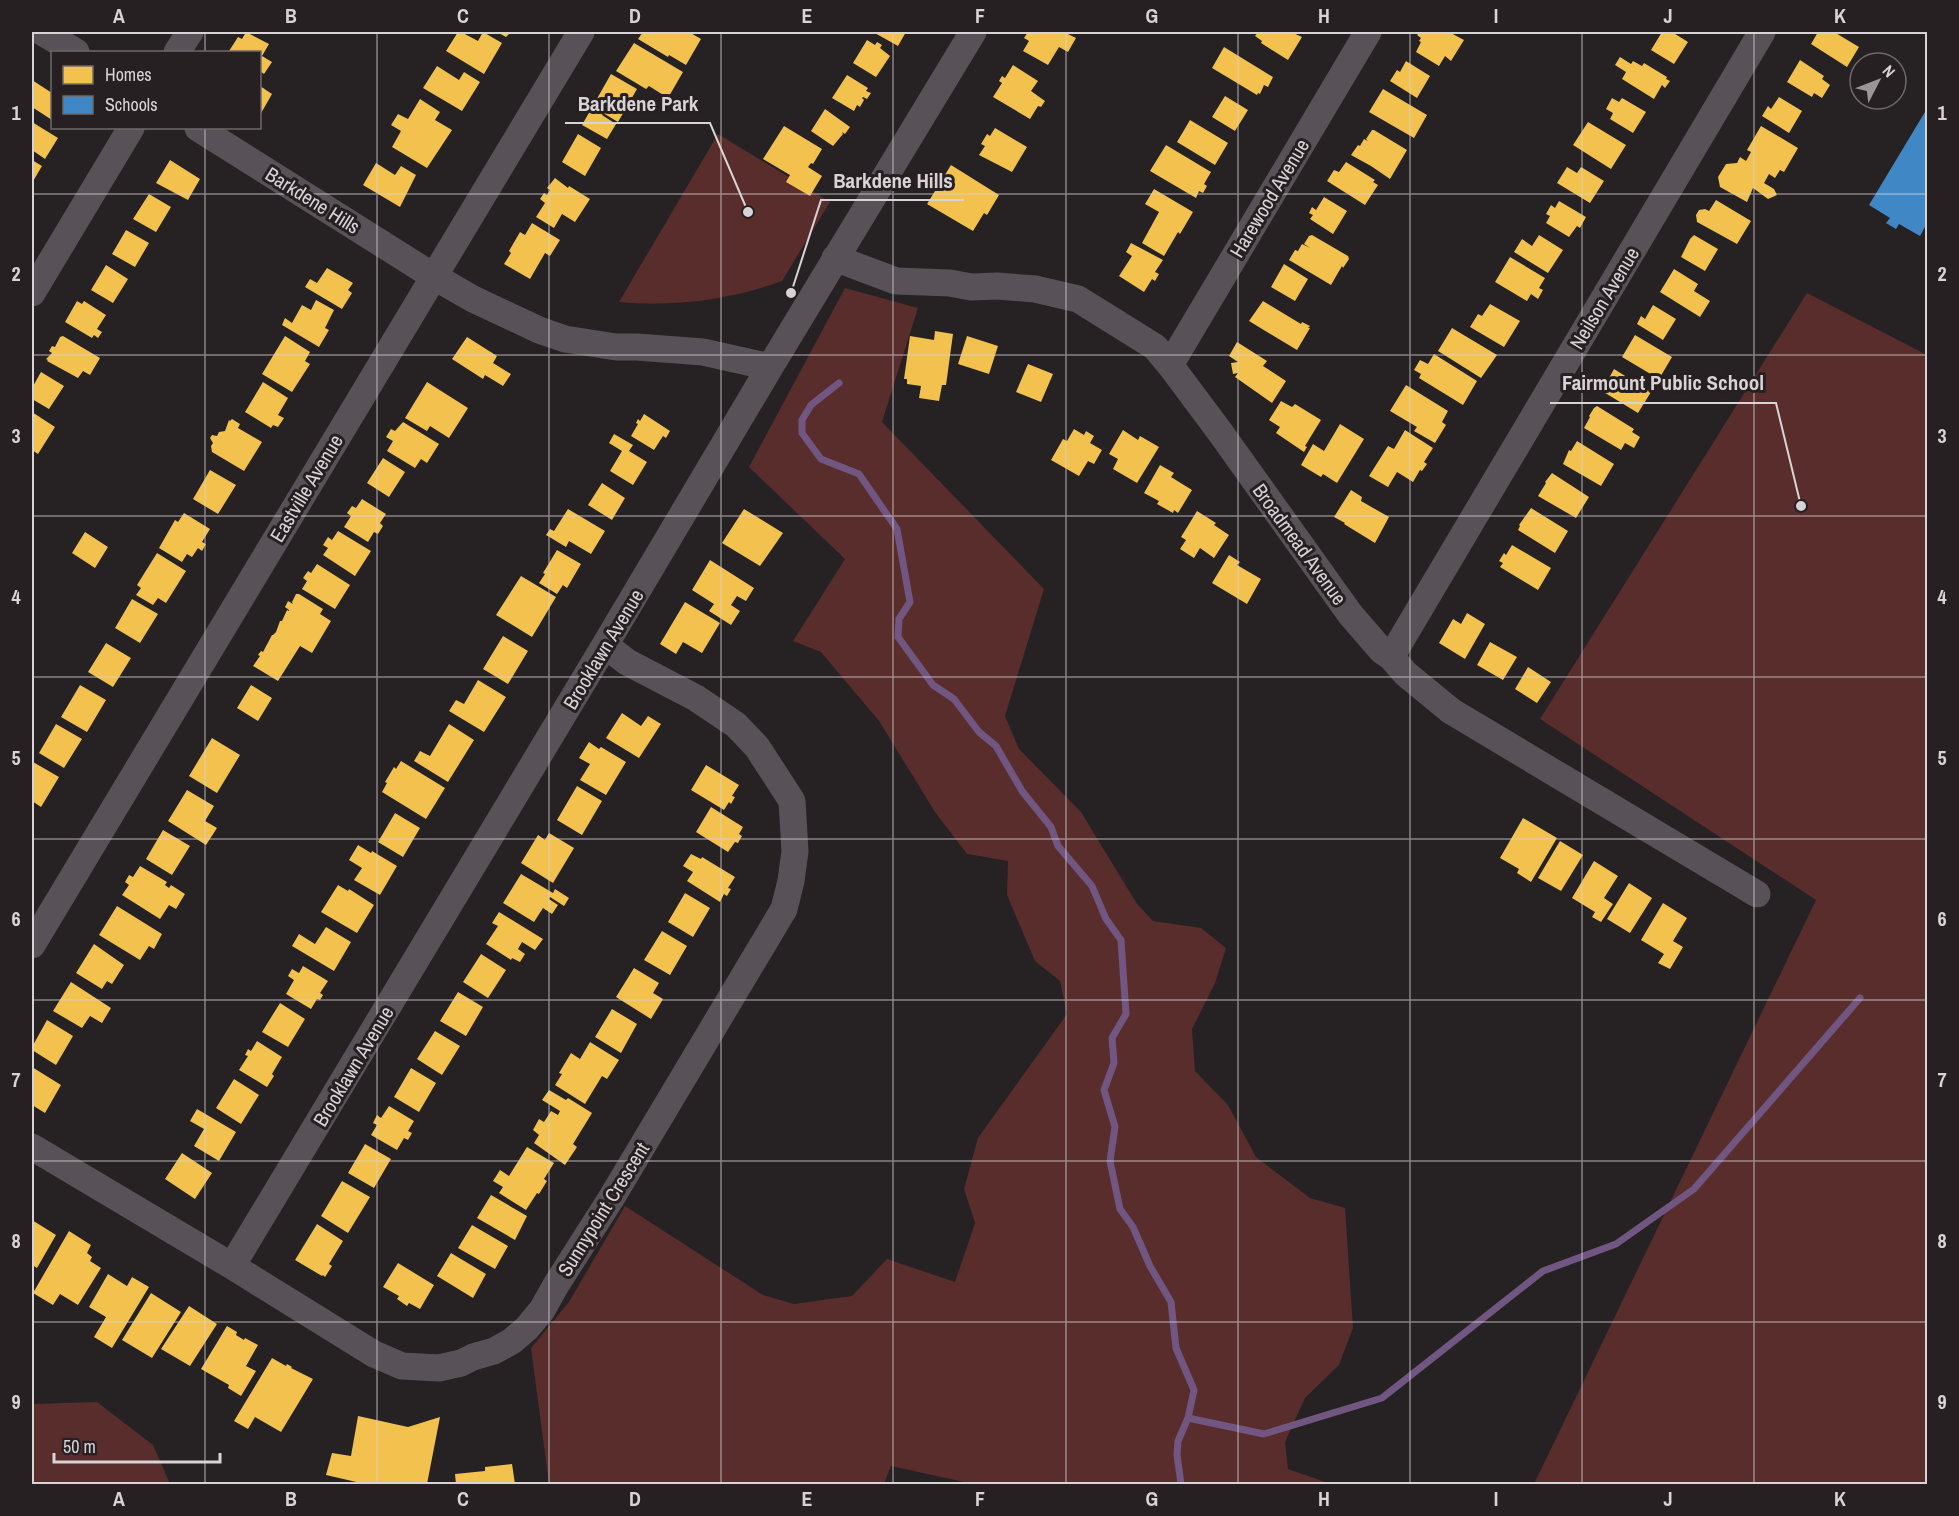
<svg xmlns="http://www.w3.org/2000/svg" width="1959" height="1516" viewBox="0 0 1959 1516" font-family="'Archivo Narrow',sans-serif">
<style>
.green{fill:#582d2c}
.homes{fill:#f2c14e}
.schools{fill:#3f88c5}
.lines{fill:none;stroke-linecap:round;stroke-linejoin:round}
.stream{stroke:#705681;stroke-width:7}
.street{stroke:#585157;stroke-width:27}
.grid{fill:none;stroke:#d8d4d6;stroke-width:1.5;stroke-opacity:0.55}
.labels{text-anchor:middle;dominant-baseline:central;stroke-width:6;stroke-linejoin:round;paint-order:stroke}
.street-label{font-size:20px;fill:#d8d4d6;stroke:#272023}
.leader{fill:none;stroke:#d8d4d6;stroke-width:2}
.callout-dot{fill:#d8d4d6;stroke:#272023;stroke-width:2}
.callout-label{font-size:21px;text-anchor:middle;font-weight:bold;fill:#d8d4d6;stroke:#272023;stroke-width:6;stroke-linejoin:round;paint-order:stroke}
.neatline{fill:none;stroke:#d8d4d6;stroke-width:2}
.grid-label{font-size:20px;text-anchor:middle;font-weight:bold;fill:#d8d4d6}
</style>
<rect width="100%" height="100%" fill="#262123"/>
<path class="green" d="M718,134L830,202L782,281C729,300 675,307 619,302Z
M845,288L918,308L882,422L1044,589L1005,716L1019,749L1081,812L1137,904L1153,921L1201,928L1226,948L1215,983L1192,1029L1195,1071L1228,1105L1256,1157L1310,1198L1345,1208L1353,1328L1339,1365L1305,1398L1285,1442L1288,1469L1331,1484H973L891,1466L884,1484H549L531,1348L569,1302L625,1206L763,1295L794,1304L852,1296L887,1259L955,1282L975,1223L964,1189L978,1138L1067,1014L1060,981L1035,961L1007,895L1008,861L967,854L935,812L879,721L821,652L793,641L845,559L749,467Z
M1807,293L1927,355V1484H1534L1816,900L1540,719Z
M97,1402L153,1445L170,1484H32V1404Z"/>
<path class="homes" d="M246,32L269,44L262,56L272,62L264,74L260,71V52L229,51L238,37L242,39Z
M458,32H461L478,41L483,32L502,43L484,74L446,51Z
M497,32H511L506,37Z
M643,32H689L701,39L686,65L669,55L668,57L638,39Z
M873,32H906L898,46Z
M1028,32H1064L1076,38L1068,52L1059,47L1048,65L1023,51L1029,41L1024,38Z
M1258,32H1291L1302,37L1288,60L1261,43L1262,41L1255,36Z
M1420,32H1449L1464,40L1451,61L1445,56L1439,66L1416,52L1421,42L1419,41L1421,38L1417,35Z
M1662,32H1672L1688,42L1674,64L1651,50Z
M1818,32H1834L1859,47L1847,67L1811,44Z
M867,40L875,45L877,42L882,45L880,48L890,56L876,77L853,63Z
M634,43L683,72L668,98L649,86L646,89L616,71Z
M1224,47L1273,77L1268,87L1264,85L1260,94L1258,93L1257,95L1212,68Z
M1620,57L1631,64L1633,61L1642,66L1644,63L1667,77L1666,79L1670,81L1665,88L1662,85L1654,99L1622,79L1626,72L1615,65Z
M1800,60L1824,76L1822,79L1830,85L1822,98L1814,93L1812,97L1787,82Z
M1406,61L1430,76L1417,98L1390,81L1397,70L1400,72Z
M1013,65L1038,81L1031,91L1045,101L1041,107L1038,106L1030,119L993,97L1002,83L999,81L1002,76L1005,78Z
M437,66L459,80L464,72L480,82L462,111L423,88Z
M611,74L637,89L618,122L603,113L602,115L616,124L607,139L582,125Z
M847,75L868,88L866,91L871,93L867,99L863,97L862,98L864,100L860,107L857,105L854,111L832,98Z
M32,80L52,93V120L32,107Z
M260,86L272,94L260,115Z
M1383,89L1427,115L1414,138L1369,112Z
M1225,96L1248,110L1235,131L1212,117Z
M1779,97L1802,111L1789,133L1762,116L1768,106L1771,109Z
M1612,98L1619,102L1622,98L1646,112L1633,133L1610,119L1613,113L1606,109Z
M420,99L440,112L435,120L452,130L427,168L392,147L401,131L391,125L398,114L408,119Z
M825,109L850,127L845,134L842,132L843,134L833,146L811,131Z
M1190,120L1228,143L1215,165L1177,142Z
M32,122L58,138L45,159L32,150Z
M1588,122L1626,145L1611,169L1573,145Z
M784,126L822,149L813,164L811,163L808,167L822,176L810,196L786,182L790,175L763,159Z
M1761,126L1798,148L1784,172L1780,170L1775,178L1769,174L1764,183L1774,189L1777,195L1768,199L1753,188L1747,202L1720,187L1718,177L1726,164L1737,163L1740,157L1746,161L1751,152L1747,150Z
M995,128L1027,147L1012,172L979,155L985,146L981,144L987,134L990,136Z
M1372,130H1374L1407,150L1390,179L1371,166L1351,155L1358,145L1360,146L1364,139L1368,141L1366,139Z
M578,134L601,148L585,176L562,162Z
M1166,145L1211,172L1204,184L1207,186L1203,193L1199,191L1196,198L1150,171Z
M32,160L42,166L32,183Z
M170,160L200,179L188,200L156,183Z
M1346,162L1375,180L1373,182L1378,185L1365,205L1327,181L1334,170L1339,172Z
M376,163L395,175L401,166L416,175L400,207L363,185Z
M951,165L999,195L987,215L984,213L973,231L927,204Z
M1567,167L1577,173L1581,167L1604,181L1590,203L1557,183Z
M555,178L568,188L569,186L590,199L575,222L562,214L554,228L536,217L545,203L540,199L544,193L547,195L550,190L547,188Z
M1154,189L1193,212L1180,234L1178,232L1164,256L1142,243L1159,212L1145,204Z
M149,194L171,207L156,232L133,219Z
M1324,197L1347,211L1333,234L1310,219L1313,215L1309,213L1312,207L1316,210Z
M1716,200L1751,221L1737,244L1697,222L1696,215L1699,210L1705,209L1709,211Z
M1559,201L1586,217L1580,228L1577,226L1569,237L1546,223L1550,216L1546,214L1551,205L1555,208Z
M532,223L560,240L550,256L545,253L530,279L504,264L511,253L509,251L520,232L525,235Z
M126,230L149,243L135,267L112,254Z
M1312,235L1348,256L1349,259L1343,268L1342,266L1331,285L1289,260L1295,250L1298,251L1302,244L1310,248L1304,244L1309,236Z
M1539,235L1563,250L1548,273L1514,252L1522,239L1532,246Z
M1694,235L1718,249L1705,271L1681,257L1690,239Z
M1131,243L1163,260L1155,272L1159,274L1155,281L1152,279L1144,292L1119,276L1132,256L1126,252Z
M1510,257L1545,278L1539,288L1543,290L1538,299L1531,294L1527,301L1495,282Z
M1284,264L1308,279L1295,301L1271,287Z
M106,265L128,279L113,303L91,290Z
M327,268L353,283L348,290L352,293L342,309L305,287L310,279L317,283Z
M1674,269L1698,284L1694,291L1710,301L1700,317L1660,292Z
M316,300L334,310L325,328L329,330L319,347L282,325L285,318L292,323L302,305L311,310Z
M77,301L82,304L84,301L106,315L97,329L102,332L98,338L94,335L92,338L65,322Z
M1263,301L1301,324L1302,322L1310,326L1308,328H1310L1297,350L1249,321Z
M1490,304L1520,321L1504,347L1470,327L1478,314L1482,316Z
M1653,305L1676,319L1663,340L1637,324L1641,316L1645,319Z
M1452,328L1497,355L1481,378L1438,351Z
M935,331L953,334L946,385H942L939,401L919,398L921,386L907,384V379H904L910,336L934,340Z
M1635,335L1672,357L1659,379L1622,357Z
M63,336L100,358L90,375L83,371L78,378L47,361L48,360L46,359L52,353L49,351L52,346L55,347L60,337Z
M285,336L310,352L305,361L310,364L292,392L262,374Z
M967,336L998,346L989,374L958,364Z
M467,337L497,356L493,363L511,374L503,386L485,375L483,379L452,359Z
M1237,342L1267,361L1263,366L1286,381L1272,403L1235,377L1238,373L1233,374L1231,363L1238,362L1229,356Z
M1434,354L1477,381L1463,405L1419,378L1421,374L1414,370L1420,360L1428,364Z
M1028,364L1053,374L1041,402L1016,392Z
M1614,369L1651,392L1638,413L1602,391Z
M41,372L64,386L49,409L32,399V388Z
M263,382L288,398L278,415L284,418L278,427L273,425L271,428L245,412Z
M427,382L468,408L449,438L430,426L427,431L405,418Z
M1406,385L1448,411L1442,422L1446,425L1435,443L1414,431L1417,427L1390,411Z
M1281,401L1292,407L1295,404L1321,420L1305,446L1307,447L1304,452L1276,433L1280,427L1269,420Z
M1597,406L1634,429L1632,432L1640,437L1634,448L1625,443L1621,450L1584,428L1590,417L1589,416L1594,408Z
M32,412L55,427L38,454L32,450Z
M644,414L670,431L666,438L663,436L654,450L631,436L638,424L636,423L638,419L640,421Z
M232,419L240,424L238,428L262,442L244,471L212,452L211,446L213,443L210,438L212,435L217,436L219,432L225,431L229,420L230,421Z
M403,422L439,444L427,463L421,459L415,468L387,451L393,441L386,437L391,429L395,431Z
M1340,424L1364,439L1337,483L1323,474L1321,477L1301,465L1313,444L1324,451Z
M1074,429L1084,435L1086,431L1094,436L1090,443L1102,450L1094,464L1088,461L1079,476L1051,460L1063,439L1067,441Z
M1123,430L1138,440L1140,436L1159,447L1137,483L1113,469L1118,459L1109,454Z
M1405,430L1433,448L1424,462L1427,464L1422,471L1420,470L1413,482L1397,472L1388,487L1369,476L1388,446L1394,449Z
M614,434L633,445L629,451L647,462L633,485L610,471L622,451L609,443Z
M1577,441L1614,464L1601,486L1563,464L1569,450L1571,451Z
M383,458L405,472L389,497L367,483Z
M1160,465L1174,473L1171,477L1192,490L1178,513L1174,510L1173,513L1157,504L1159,501L1144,493Z
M210,470L236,485L218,514L193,499Z
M1552,473L1589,497L1576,518L1538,496L1546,483L1545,482Z
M602,483L625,498L612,520L588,505Z
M1351,490L1362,497L1361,501L1389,517L1375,543L1344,524L1345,523L1334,517Z
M362,499L386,514L380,523L383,526L378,534L374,532L368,542L344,527L351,516L347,513L352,506L356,508Z
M1531,508L1568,531L1555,553L1518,530L1520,526L1519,525Z
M568,509L605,531L591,554L569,541L566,547L546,535L550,529L554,531Z
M744,509L783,533L760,566L722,543Z
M1197,511L1216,523L1214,525L1229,535L1214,558L1200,548L1194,558L1180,549L1186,540L1181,537Z
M184,513L210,529L202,542L206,544L202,551L198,548L192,557L187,554L182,562L159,548L175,520L178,522Z
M338,531L371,551L355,576L323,555L328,548L323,545L328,537L332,540Z
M85,532L108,547L95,568L72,553Z
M1512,545L1551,568L1538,590L1500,567L1503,563L1499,561L1504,553L1506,555Z
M557,550L581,564L567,588L563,585L557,594L539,583L545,574L543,573Z
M157,553L186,571L166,603L158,598L153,605L136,595L141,588L137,585Z
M1229,555L1240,562L1237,565L1261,579L1247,604L1212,583Z
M710,560L754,588L746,601L737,596L731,605L740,611L731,625L709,611L714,604L692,590Z
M317,564L350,585L335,609L302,589L307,581L303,578L308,571L311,573Z
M521,576L556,597L532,637L496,615Z
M296,594H299L323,609L320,614L331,621L312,653L300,646L278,681L253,666L260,656L258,655L261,651L263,652L272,635H273L276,632L280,621H282L287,610L289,611V610L285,607L288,601L293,604L292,602Z
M132,599L158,614L140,643L115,628Z
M685,602L720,623L702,653L683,642L676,654L660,644Z
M1467,613L1485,624L1465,659L1439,643L1453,619L1461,624Z
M503,636L528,651L508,684L483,669Z
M1490,642L1517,657L1503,680L1477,665Z
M106,643L131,658L113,687L88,672Z
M1528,667L1551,682L1537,703L1515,689Z
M478,680L506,697L484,732L449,711L456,700L464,704Z
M80,685L106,700L87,732L61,717Z
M251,685L272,698L258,721L237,708Z
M622,713L641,726L648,716L661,724L639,758L606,738Z
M56,724L82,739L64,768L39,753Z
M449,724L474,740L448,782L414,761L420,751L430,756Z
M212,738L240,755L217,793L189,776Z
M589,742L599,749L601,747L626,762L606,795L580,780L590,764L579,758Z
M401,761L445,788L426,819L382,792L387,783L385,782L394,767L396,769Z
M33,762L59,777L41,807L32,801V765Z
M706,765L739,785L732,796L735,797L731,804L729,802L724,810L691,790Z
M577,786L602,801L582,835L557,820Z
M187,790L214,806L205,821L217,828L206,845L168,821Z
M711,807L743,827L739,834L742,836L738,843L735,842L728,852L696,832Z
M395,813L420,828L403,857L378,842Z
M1523,818L1557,838L1531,882L1517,873L1519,869L1500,858Z
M163,830L190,846L172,875L146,859Z
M549,833L574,848L553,883L521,863L538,835L545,840Z
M1560,841L1583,855L1561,891L1538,878Z
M358,845L371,853L372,851L397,866L380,895L354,880L362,868L349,860Z
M691,854L701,859L702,857L735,877L728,888L731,889L727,896L724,894L720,902L687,881L693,872L683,866Z
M1594,861L1618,876L1604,898L1613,904L1601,922L1592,917L1595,912L1572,898Z
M140,866L167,882L165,885L169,888L171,885L185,894L176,909L169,905L160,919L122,895L129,885L125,882L129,875L133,877Z
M521,874L553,893L555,889L569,898L564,906L550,897L549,899L558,905L552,914L543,908L534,922L503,903Z
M1629,883L1652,898L1630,933L1607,919Z
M338,885L348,891L349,889L374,905L357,933L321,912Z
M685,893L710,908L693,937L668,922Z
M1663,903L1687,918L1673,941L1683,947L1670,969L1658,963L1664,954L1641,940Z
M117,906L162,934L154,949L149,946L140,960L99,935Z
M499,912L543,939L535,950L522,942L518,949L525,954L520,962L512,958L511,960L486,944L498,926L492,923Z
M326,927L351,942L334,971L292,946L299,934L315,944Z
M662,931L687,946L670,975L644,960Z
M94,944L124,965L112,984L107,981L102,989L76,973Z
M481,954L506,970L488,998L463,982Z
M303,966L328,981L320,993L323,995L320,1000L317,999L311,1009L286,994L294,980L288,976L292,969L299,973Z
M634,968L659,983L653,993L663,999L651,1019L616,997Z
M71,982L111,1008L102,1023L90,1016L82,1028L53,1011Z
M458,992L483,1007L466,1036L440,1021Z
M280,1003L305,1019L288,1047L262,1032Z
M612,1009L637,1024L621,1053L595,1037Z
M47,1020L73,1036L56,1065L32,1050V1047Z
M435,1031L460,1046L442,1075L417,1059Z
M257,1041L282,1057L272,1074L274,1076L267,1087L239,1070L248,1056L245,1055L248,1049L251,1051Z
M590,1042L619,1060L607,1079L602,1076L585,1104L555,1085L562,1074L559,1073L571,1053L580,1059Z
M32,1067L61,1085L45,1113L32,1105Z
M411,1068L436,1083L419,1112L394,1097Z
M234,1079L259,1095L241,1124L216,1108Z
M549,1090L566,1100L568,1098L592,1113L573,1144L577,1147L565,1165L534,1143L539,1135L533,1130L539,1119L544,1122L551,1111L558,1115L560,1111L542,1100Z
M389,1106L414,1121L408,1131L412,1133L408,1140L404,1138L397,1150L371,1135L377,1125L373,1123L377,1115L381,1118Z
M197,1109L236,1132L219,1161L194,1146L204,1129L190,1121Z
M365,1144L391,1159L374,1188L348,1173Z
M527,1147L554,1163L544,1179L547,1181L539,1194L537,1193L526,1210L499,1193L503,1187L493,1181L500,1170L509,1176Z
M182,1153L212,1173L195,1199L165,1179Z
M342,1181L370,1197L348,1233L321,1216Z
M491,1195L527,1216L515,1240L477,1218Z
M32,1220L56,1235L37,1268L32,1265Z
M317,1224L343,1241L329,1264L332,1266L325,1277L323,1275L322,1276L295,1260Z
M472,1225L508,1246L495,1269L458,1248Z
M69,1231L91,1245L87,1253L92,1257L90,1261L101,1268L78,1305L60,1294L53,1305L33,1293Z
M451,1253L486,1274L473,1298L437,1276Z
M398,1263L434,1285L420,1309L409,1303L407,1306L397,1299L399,1296L383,1287Z
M108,1274L127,1286L132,1277L149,1287L112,1348L94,1337L106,1317L89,1307Z
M151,1293L181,1312L152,1358L122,1340Z
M189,1306L217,1324L190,1366L161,1349Z
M227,1326L237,1332L236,1335L244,1340L245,1338L258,1345L246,1366L256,1371L241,1396L228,1388L229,1385L201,1369Z
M272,1358L286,1366L287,1364L292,1367L291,1368L313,1379L281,1432L255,1417L248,1429L234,1421Z
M358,1416L408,1427L440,1417L427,1484H365L326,1475L332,1453L351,1456Z
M512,1464L515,1484H456L455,1474L485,1471V1467Z"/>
<path class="schools" d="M1928,107V226L1926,225L1920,236L1899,224L1896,229L1886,223L1890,218L1869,205Z"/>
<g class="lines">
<path class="stream" d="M839,383L811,405L802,420V433L821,459L859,474L897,529L910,602L899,619L898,637L933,685L954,699L979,732L996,746L1022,791L1051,827L1058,846L1092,886L1106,919L1121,940L1126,1014L1112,1038L1114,1063L1104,1090L1115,1127L1110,1161L1120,1209L1133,1227L1150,1266L1171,1302L1176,1348L1194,1390L1188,1418L1178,1441L1177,1455L1181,1484
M1188,1418L1264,1434L1382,1398L1543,1271L1616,1244L1694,1189L1860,998"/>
<path class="street" d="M42,32L76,52
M177,52L190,32
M198,128L433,276L473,299L539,330L565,339L616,347H637L703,352L770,367
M835,258L896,281L950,283L971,287L997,286L1035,289L1078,299L1155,347L1170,365L1220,432L1350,614L1382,651L1391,657L1406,674L1451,711L1757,894
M32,293L131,128
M1170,365L1368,32
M1391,657L1762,32
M32,945L581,32
M32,1147L232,1266L374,1354L402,1366L439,1368L461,1363L473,1357L494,1351L512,1341L527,1328L542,1310L556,1285L612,1197L784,909L791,881L795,851L792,801L757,747L736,725L696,698L627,662L605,645
M232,1266L605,645L770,367L973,32"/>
</g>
<path class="grid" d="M205,32V52M377,32V1484M549,32V1484M721,32V1484M893,32V1484M1066,32V1484M1238,32V1484M1410,32V1484M1582,32V1484M1754,32V1484M205,128V1484M32,194H1928M32,355H1928M32,516H1928M32,677H1928M32,839H1928M32,1000H1928M32,1161H1928M32,1322H1928"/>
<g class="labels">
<g class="street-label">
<text transform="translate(1269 198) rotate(-59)">Harewood Avenue</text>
<text transform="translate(313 200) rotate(32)">Barkdene Hills</text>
<text transform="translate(1604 298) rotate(-59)">Neilson Avenue</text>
<text transform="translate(306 488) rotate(-59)">Eastville Avenue</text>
<text transform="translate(1300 544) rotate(54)">Broadmead Avenue</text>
<text transform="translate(603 649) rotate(-59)">Brooklawn Avenue</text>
<text transform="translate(353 1066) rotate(-59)">Brooklawn Avenue</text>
<text transform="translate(603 1209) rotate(-58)">Sunnypoint Crescent</text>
</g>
</g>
<path class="leader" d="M748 212L710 123H565M791 293L821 200H964M1801 506L1776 403H1550"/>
<g class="callout-dot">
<circle cx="748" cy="212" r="6"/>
<circle cx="791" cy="293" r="6"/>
<circle cx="1801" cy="506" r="6"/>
</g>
<g class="callout-label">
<text x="638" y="111">Barkdene Park</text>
<text x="893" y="188">Barkdene Hills</text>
<text x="1663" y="390">Fairmount Public School</text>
</g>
<rect width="1959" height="1516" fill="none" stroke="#272023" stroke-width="66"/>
<rect x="51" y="51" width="210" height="78" fill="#272023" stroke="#6e686b" stroke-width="1.5"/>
<rect x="63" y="66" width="30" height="18" fill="#f2c14e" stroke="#6e686b" stroke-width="1.5"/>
<text x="105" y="81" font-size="18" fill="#d8d4d6">Homes</text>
<rect x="63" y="96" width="30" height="18" fill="#3f88c5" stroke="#6e686b" stroke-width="1.5"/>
<text x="105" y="111" font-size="18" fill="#d8d4d6">Schools</text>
<g transform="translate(1878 81) rotate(48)"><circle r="28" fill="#272023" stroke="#6e686b" stroke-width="1.5"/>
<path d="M0-4.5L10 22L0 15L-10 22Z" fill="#9a9597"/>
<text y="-9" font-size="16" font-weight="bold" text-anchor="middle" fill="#d8d4d6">N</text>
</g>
<path d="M54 1453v9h166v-9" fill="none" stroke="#d8d4d6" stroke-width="3"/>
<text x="63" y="1453" font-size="18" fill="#d8d4d6" stroke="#272023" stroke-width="4.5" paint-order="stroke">50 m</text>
<rect x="33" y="33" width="1893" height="1450" class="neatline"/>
<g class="grid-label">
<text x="119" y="23">A</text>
<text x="291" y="23">B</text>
<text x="463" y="23">C</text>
<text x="635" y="23">D</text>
<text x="807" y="23">E</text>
<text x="980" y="23">F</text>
<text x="1152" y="23">G</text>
<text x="1324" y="23">H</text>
<text x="1496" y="23">I</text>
<text x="1668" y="23">J</text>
<text x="1840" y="23">K</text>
<text x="16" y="120">1</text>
<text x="1942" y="120">1</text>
<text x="16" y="281">2</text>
<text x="1942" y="281">2</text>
<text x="16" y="443">3</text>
<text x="1942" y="443">3</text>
<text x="16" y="604">4</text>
<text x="1942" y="604">4</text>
<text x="16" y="765">5</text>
<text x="1942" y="765">5</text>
<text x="16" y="926">6</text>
<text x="1942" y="926">6</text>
<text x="16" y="1087">7</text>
<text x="1942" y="1087">7</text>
<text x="16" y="1248">8</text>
<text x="1942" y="1248">8</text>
<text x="16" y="1409">9</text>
<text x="1942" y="1409">9</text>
<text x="119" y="1506">A</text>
<text x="291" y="1506">B</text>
<text x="463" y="1506">C</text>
<text x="635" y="1506">D</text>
<text x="807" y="1506">E</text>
<text x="980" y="1506">F</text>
<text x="1152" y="1506">G</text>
<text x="1324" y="1506">H</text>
<text x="1496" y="1506">I</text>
<text x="1668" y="1506">J</text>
<text x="1840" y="1506">K</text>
</g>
</svg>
